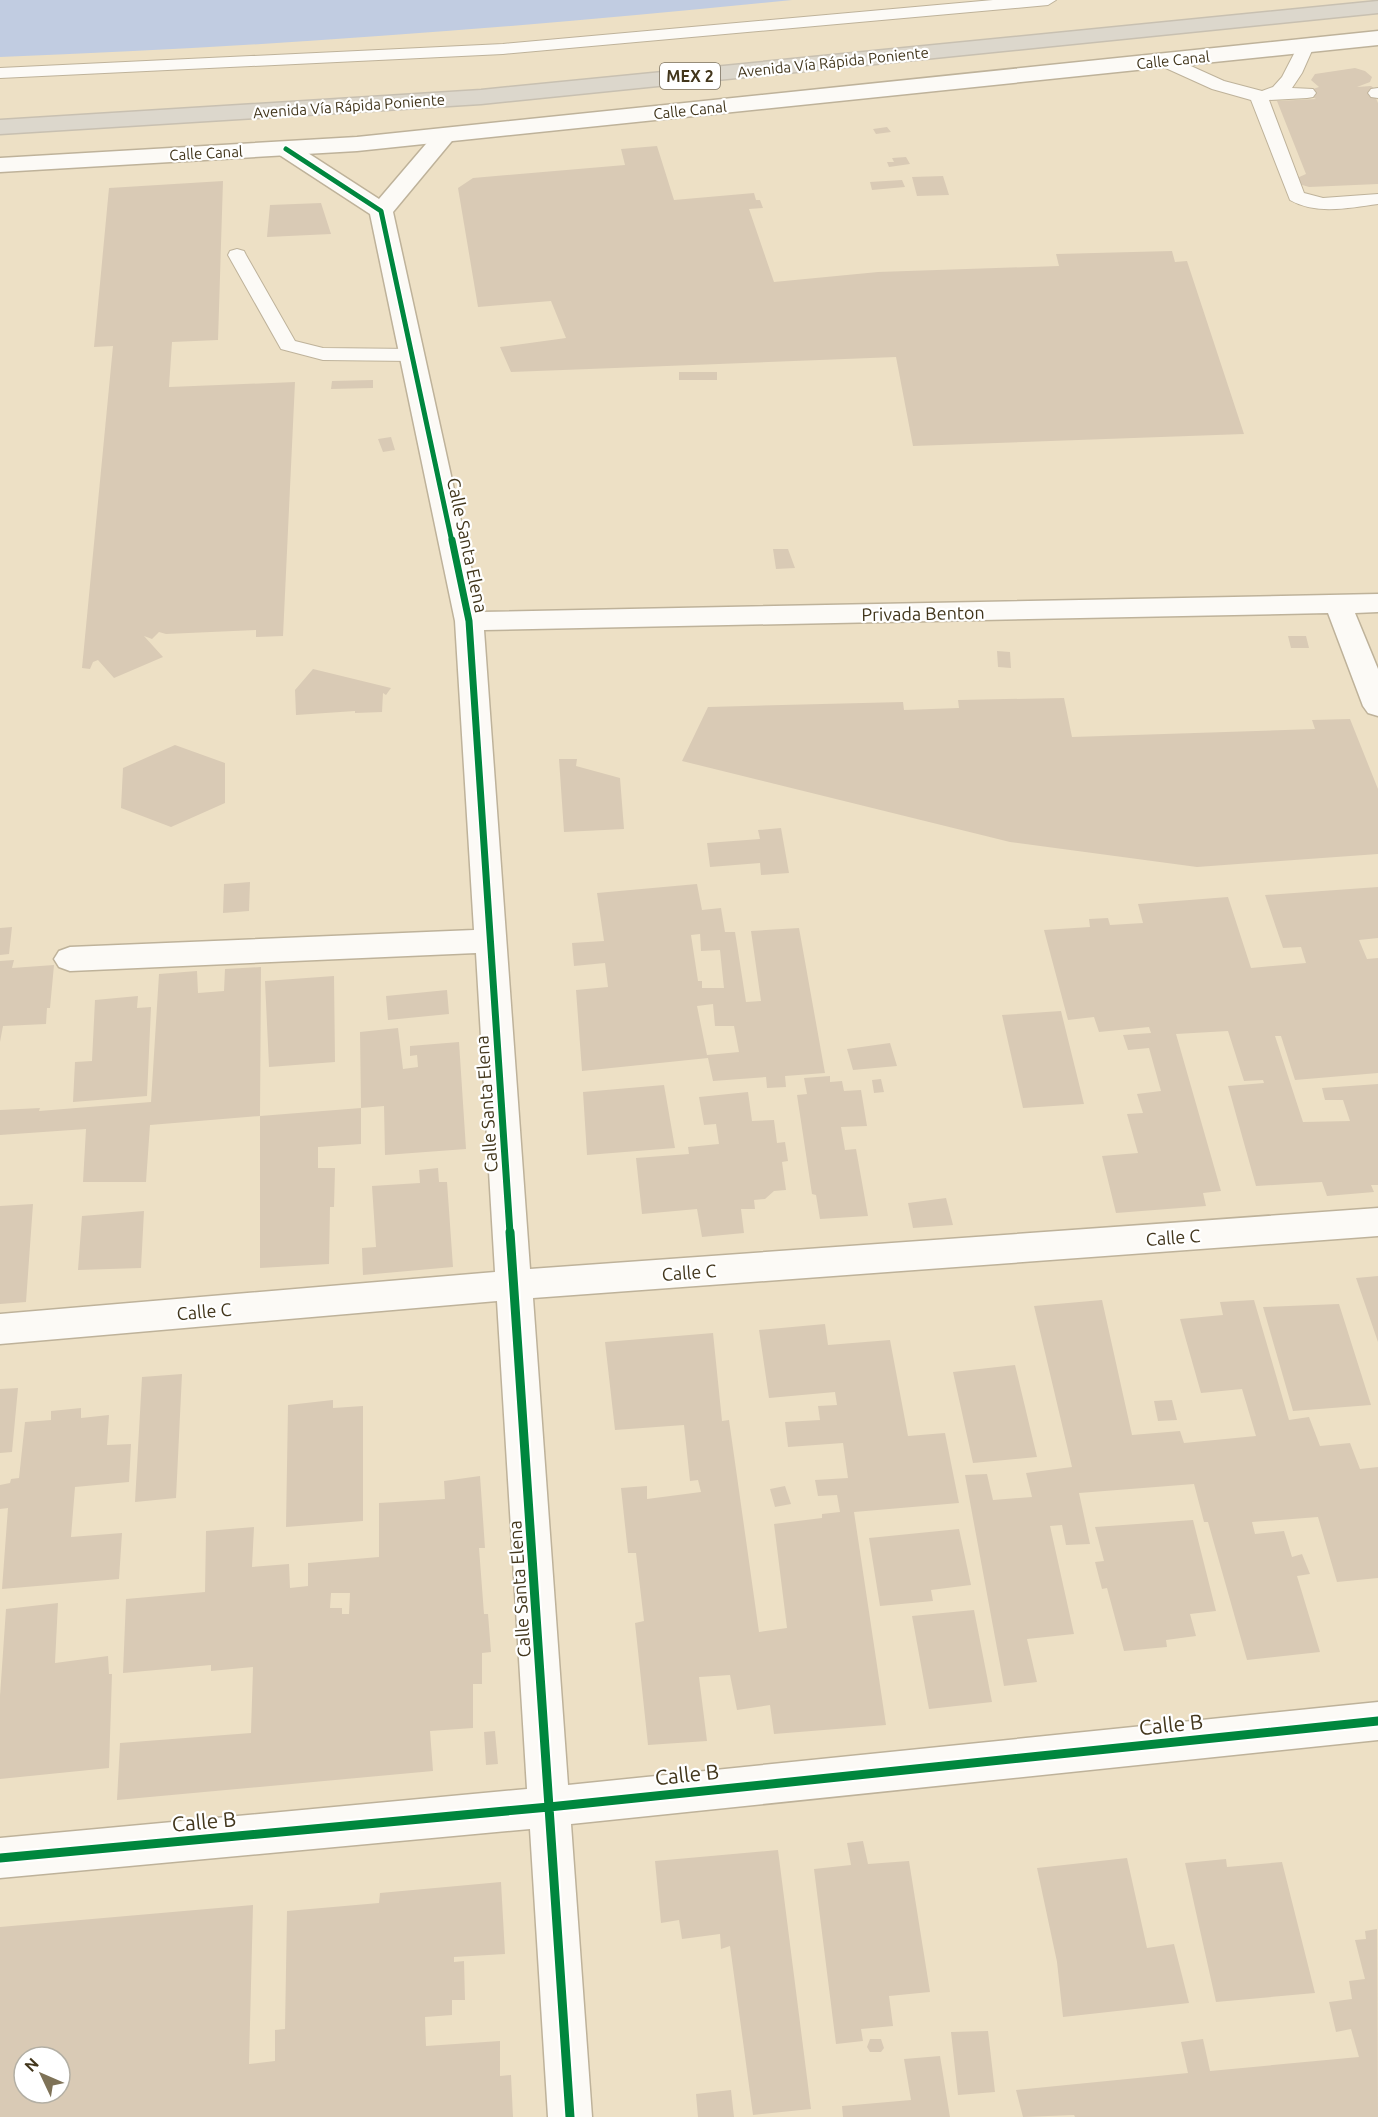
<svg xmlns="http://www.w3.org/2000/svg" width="1378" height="2117" viewBox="0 0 1378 2117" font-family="Ubuntu,sans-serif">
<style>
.water{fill:#c1cce1}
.building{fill:#d9cab5;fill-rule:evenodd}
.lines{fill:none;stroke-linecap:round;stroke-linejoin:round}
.service-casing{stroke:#beb29a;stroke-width:2}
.minor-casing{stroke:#beb29a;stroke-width:3}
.secondary-casing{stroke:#beb29a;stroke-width:3}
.trunk-casing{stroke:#c8c0b1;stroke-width:3}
.service{fill:#fcfaf6;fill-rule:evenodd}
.minor{fill:#fcfaf6;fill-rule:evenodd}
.secondary{fill:#fcfaf6;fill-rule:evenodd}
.trunk{fill:#dcd7cc;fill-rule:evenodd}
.cycleway-far2-casing{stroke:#fff;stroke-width:8}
.cycleway-far1-casing{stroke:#fff;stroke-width:10}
.cycleway-casing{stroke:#fff;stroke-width:13}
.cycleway-far2{stroke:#00873e;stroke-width:5}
.cycleway-far1{stroke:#00873e;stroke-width:7}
.cycleway{stroke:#00873e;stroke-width:9}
.labels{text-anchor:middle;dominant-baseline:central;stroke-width:4.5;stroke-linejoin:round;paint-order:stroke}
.far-street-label{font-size:15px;fill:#42361c;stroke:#fff}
.shield{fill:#fff;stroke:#7b7260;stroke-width:1.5}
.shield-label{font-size:16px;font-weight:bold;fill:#42361c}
.street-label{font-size:18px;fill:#42361c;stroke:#fff}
.near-street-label{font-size:21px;fill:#42361c;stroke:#fff}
</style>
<rect width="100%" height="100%" fill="#ede0c5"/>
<path class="water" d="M0,0H792C529,27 265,47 0,57Z"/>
<path class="building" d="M1355,68L1365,71L1372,77L1370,82L1357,87L1371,86L1378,91L1375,96L1378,103V184L1309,187L1299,184L1297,178L1306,174L1277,101L1316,99L1308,95L1307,91L1319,87L1311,80L1315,74Z
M887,127L891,132L876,134L873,129Z
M657,146L674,200L754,193L756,200H760L763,208L749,209L774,282L878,272L1059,266L1056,254L1172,251L1175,262L1187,261L1244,434L913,446L896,357L511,372L500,347L566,338L551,301L478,307L458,188L473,178L625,165L621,149Z
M906,157L910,164L889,167L887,162H894L892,158Z
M943,176L949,195L917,196L912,177Z
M902,180L905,187L872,190L870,182Z
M223,181L218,340L172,342L169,387L295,382L283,636L256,637V630L166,634L159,632L152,639L144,636L163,657L114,678L98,660L93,662L90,669L82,668L113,346L94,347L109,188Z
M321,203L331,234L267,237L270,205Z
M679,372H717V380H679Z
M373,380V388L331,389L332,381Z
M391,437L395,450L383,452L378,439Z
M773,549H788L795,568L776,569Z
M1288,636H1306L1309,648H1291Z
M997,651L1010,652L1011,668L998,667Z
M313,669L391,688L386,695L383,693L382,712L355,713V711L296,715L295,690Z
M1064,698L1072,737L1315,729L1312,720L1350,719L1378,789V854L1197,867L1010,842L682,761L708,707L903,702L904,710L959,708L958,700Z
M175,745L225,763V803L171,827L121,808L123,768Z
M559,759H577L576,766L620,778L624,829L564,832Z
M781,828L789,873L761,875L760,863L710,867L707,843L760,839L758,830Z
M250,882L249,911L223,913L224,884Z
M697,884L702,910L721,908L725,932H735L746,1002L761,1001L751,931L799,928L825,1073L785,1076L786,1087L767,1088L766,1077L713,1081L708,1058L582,1071L576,990L608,987L605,963L574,966L572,943L604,941L597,893ZM700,934L701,951L720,950L724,988H702V981H698L691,935ZM713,1004L715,1026H734L739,1052L707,1055L697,1006Z
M1378,887V938L1359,940L1367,959L1378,958V1073L1295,1080L1281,1036H1275L1303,1122L1350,1121L1343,1100H1325L1322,1088L1378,1084V1185H1371L1374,1192L1327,1196L1322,1182L1256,1186L1228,1086L1264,1083L1263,1080L1244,1081L1228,1031L1176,1034L1221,1191L1203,1193L1206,1206L1116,1213L1102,1156L1138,1153L1127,1114L1143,1113L1137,1094L1161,1091L1149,1048L1128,1050L1123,1035L1151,1033L1149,1027L1099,1032L1094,1017L1068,1020L1044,930L1090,927L1089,919L1108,918L1110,925L1143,923L1138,904L1228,897L1251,968L1306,963L1301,947L1283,948L1265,895Z
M12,927L9,954L0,955V928Z
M14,960L12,968L54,965L50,1008H47L46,1024L3,1026L0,1042V961Z
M261,967L260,1116L150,1125L146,1182H83L86,1129L0,1135V1110L40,1108L39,1111L151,1102L159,974L197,971L198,993L224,991L225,969Z
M334,976L335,1062L269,1067L265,981Z
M447,990L449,1014L388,1020L386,996Z
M138,996L137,1008L151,1007L147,1096L73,1102L75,1062L92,1061L95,1000Z
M1061,1011L1084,1104L1023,1108L1002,1015Z
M398,1028L403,1069L418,1067L417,1055L410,1056V1046L459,1042L466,1149L385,1155L384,1106L361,1108L360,1032Z
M890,1043L897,1066L853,1070L847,1049Z
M830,1076V1082L842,1081L844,1091L861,1090L867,1126L841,1127L845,1150L856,1149L868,1216L820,1219L816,1195L812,1194L797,1095L807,1094L804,1078Z
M881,1079L884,1092L874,1093L872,1080Z
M664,1085L675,1148L587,1155L583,1092Z
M748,1092L752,1121L774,1120L777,1143L785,1142L788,1161L782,1162L786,1190L774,1191L765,1199L754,1200L755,1209H741L744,1233L702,1237L697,1209L642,1214L636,1158L689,1154L688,1147L719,1144L716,1124L704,1125L699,1097Z
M361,1108V1144L318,1147V1168H335L334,1207H330L329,1264L260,1268V1116Z
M438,1168L439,1182H447L453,1267L363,1275L362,1248L376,1247L372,1186L420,1183L419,1170Z
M946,1198L953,1225L913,1228L908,1203Z
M33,1204L26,1302L0,1304V1206Z
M144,1211L141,1268L78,1270L82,1216Z
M1378,1276V1342L1356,1278Z
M1102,1300L1132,1435L1180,1431L1184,1443L1256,1436L1242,1389L1201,1393L1180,1319L1223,1315L1220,1302L1254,1300L1289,1420L1309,1417L1320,1446L1350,1443L1360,1469L1378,1467V1578L1337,1582L1318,1517L1252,1522L1255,1534L1284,1531L1292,1557L1302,1554L1310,1574L1297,1576L1320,1652L1247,1660L1208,1522H1204L1194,1484L1079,1493L1090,1544L1066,1545L1062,1525L1050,1526L1074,1634L1027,1639L1037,1682L1004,1686L965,1475L987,1474L993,1500L1032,1497L1026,1473L1072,1467L1034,1306Z
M1339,1304L1371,1405L1293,1411L1263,1307Z
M825,1324L828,1345L890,1340L908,1436L945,1433L959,1503L854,1512L886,1725L774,1734L770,1705L737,1710L730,1675L699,1677L707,1741L648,1745L635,1623L644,1621L636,1553H628L621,1488L647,1486V1499L701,1492L698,1480L690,1481L684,1425L615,1430L605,1342L713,1333L722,1421L729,1420L759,1632L787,1628L774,1524L822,1518V1514L840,1512L837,1495L818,1496L815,1480L848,1478L843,1443L788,1447L785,1422L820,1420L818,1406L837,1405L835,1392L769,1398L759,1330Z
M1015,1365L1037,1457L973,1463L953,1372Z
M182,1374L176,1498L135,1502L142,1377Z
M18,1388L12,1452L0,1453V1389Z
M333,1400V1408L363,1406V1521L286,1527L288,1405Z
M1172,1400L1177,1420L1158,1421L1154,1401Z
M81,1408V1418L109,1415L107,1445L131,1444L129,1482L75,1487L71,1537L122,1533L119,1579L2,1589L8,1508L0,1509V1485L10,1483L11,1479L19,1478L25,1422L51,1420V1411Z
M480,1476L485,1548H479L484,1614H488L491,1652L482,1653V1684H473V1728L430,1731L433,1771L117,1800L120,1743L251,1733L253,1667L211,1671V1665L123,1673L126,1599L205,1592L206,1531L254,1527L252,1567L289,1564L290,1588L308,1586V1563L379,1557V1503L445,1499L444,1481ZM331,1593H350L349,1614H342V1608H330Z
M785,1486L791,1504L775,1507L770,1489Z
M1193,1520L1216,1611L1190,1614L1196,1636L1166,1640L1167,1647L1124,1651L1107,1588L1102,1589L1095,1562L1104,1561L1095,1527Z
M959,1529L971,1585L931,1590L933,1601L880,1606L869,1538Z
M58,1603L55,1663L108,1656L109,1674H112L109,1768L0,1779V1696L6,1609Z
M974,1610L992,1702L929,1709L912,1616Z
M495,1731L498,1764L486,1765L484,1732Z
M863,1841L868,1864L909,1861L930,1992L889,1996L893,2026L861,2029L863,2041L836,2044L814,1869L851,1865L847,1843Z
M778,1850L811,2109L753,2115L730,1946L721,1949L720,1934L682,1939L679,1920L661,1923L655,1861Z
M1127,1858L1147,1948L1174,1944L1189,2003L1063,2017L1057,1962L1037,1868Z
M1226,1859L1227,1867L1282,1862L1315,1993L1216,2002L1185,1863Z
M501,1882L505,1954L454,1957V1962L464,1961L465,2000H452V2015L425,2017L426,2046L500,2041V2076L511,2075L513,2117H0V1927L253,1905L249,2064L275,2061V2030L285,2029L287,1911L379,1903L380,1893ZM24,2057H60V2093H24Z
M1377,1929L1378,2117H1075L1074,2115L1023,2117L1016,2090L1188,2073L1181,2042L1203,2039L1210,2071L1359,2057L1351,2029L1336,2032L1329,2002L1352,1999L1349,1981L1365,1979L1355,1940L1366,1939L1365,1931Z
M988,2031L995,2092L958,2095L951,2032Z
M870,2039H881L884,2048L881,2052H870L867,2047Z
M940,2056L950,2117H843L842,2106L911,2100L904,2059Z
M731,2090L734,2117H698L696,2094Z"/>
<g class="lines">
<defs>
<path id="service" d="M993,0H1056L1048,5L503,54L0,78V68L503,44Z
M1306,41L1312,42L1314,46L1302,73L1292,88L1313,89L1316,93L1313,97L1307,98L1269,100L1304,193L1323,198L1378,194V204C1349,208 1316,215 1290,200L1251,100L1212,89L1159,65L1156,61L1159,57H1171L1224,81L1262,91L1273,87L1282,77L1298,46L1300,42Z
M1378,88V98L1371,97L1368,93L1371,89Z
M237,249L244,251L246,255L295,341L323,348L412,349L419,351L422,355L419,359L412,361L323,360L281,349L228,255L230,251Z"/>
<path id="minor" d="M445,129L453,131L456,136L393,212L481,612L1378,594V612L1355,613L1378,669V716L1368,713L1363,706L1328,613L484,630L530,1269L1378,1208V1236L533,1298L568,1785L1378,1702V1740L571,1824L592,2117H548L530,1829L0,1878V1838L527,1789L497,1301L0,1344V1314L495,1272L476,953L70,971L59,967L54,959L59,951L70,947L474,930L455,621L370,214L278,154L275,149L278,144L286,142L294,144L379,199L437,131Z"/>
<path id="secondary" d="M1378,31V45L357,151L0,172V158L357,137Z"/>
<path id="trunk" d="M1378,1V13L481,104L0,134V120L481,90Z"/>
</defs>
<use href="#service" class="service-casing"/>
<use href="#minor" class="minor-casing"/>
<use href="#secondary" class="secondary-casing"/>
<use href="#trunk" class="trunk-casing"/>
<use href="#service" class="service"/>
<use href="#minor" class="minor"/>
<use href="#secondary" class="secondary"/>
<use href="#trunk" class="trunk"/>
<defs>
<path id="cycleway-far2" d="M286,149L381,211L452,542"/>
<path id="cycleway-far1" d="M452,540L469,621L510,1233"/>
<path id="cycleway" d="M510,1232L570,2117
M0,1858L549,1807L1378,1721"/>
</defs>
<use href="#cycleway-far2" class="cycleway-far2-casing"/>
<use href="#cycleway-far1" class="cycleway-far1-casing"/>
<use href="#cycleway" class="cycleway-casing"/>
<use href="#cycleway-far2" class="cycleway-far2"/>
<use href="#cycleway-far1" class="cycleway-far1"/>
<use href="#cycleway" class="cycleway"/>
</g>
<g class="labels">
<g class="far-street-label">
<text transform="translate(1173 60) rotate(-6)">Calle Canal</text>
<text transform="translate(833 62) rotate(-6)">Avenida Vía Rápida Poniente</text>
<text transform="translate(349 106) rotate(-4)">Avenida Vía Rápida Poniente</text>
<text transform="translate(690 110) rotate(-6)">Calle Canal</text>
<text transform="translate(206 153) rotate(-3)">Calle Canal</text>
</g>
<rect class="shield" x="660" y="63" width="60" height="26" rx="4.5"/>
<g class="shield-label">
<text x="690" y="76">MEX 2</text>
</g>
<g class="street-label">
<text transform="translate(468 545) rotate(78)">Calle Santa Elena</text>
<text transform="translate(923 613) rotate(-1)">Privada Benton</text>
<text transform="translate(486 1104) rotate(-94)">Calle Santa Elena</text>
<text transform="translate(1173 1237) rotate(-4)">Calle C</text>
<text transform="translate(689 1272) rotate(-4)">Calle C</text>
<text transform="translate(204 1311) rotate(-5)">Calle C</text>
<text transform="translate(519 1589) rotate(-94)">Calle Santa Elena</text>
</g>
<g class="near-street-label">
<text transform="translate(1171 1724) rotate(-6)">Calle B</text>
<text transform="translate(687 1774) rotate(-6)">Calle B</text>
<text transform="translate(204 1821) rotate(-5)">Calle B</text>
</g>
</g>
<g transform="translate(42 2075) rotate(314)"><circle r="28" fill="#ffffff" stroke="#b3afa4" stroke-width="1.5"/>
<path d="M0-4.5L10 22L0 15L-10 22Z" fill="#7e7257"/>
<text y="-9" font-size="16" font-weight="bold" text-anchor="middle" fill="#42361c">N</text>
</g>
</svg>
